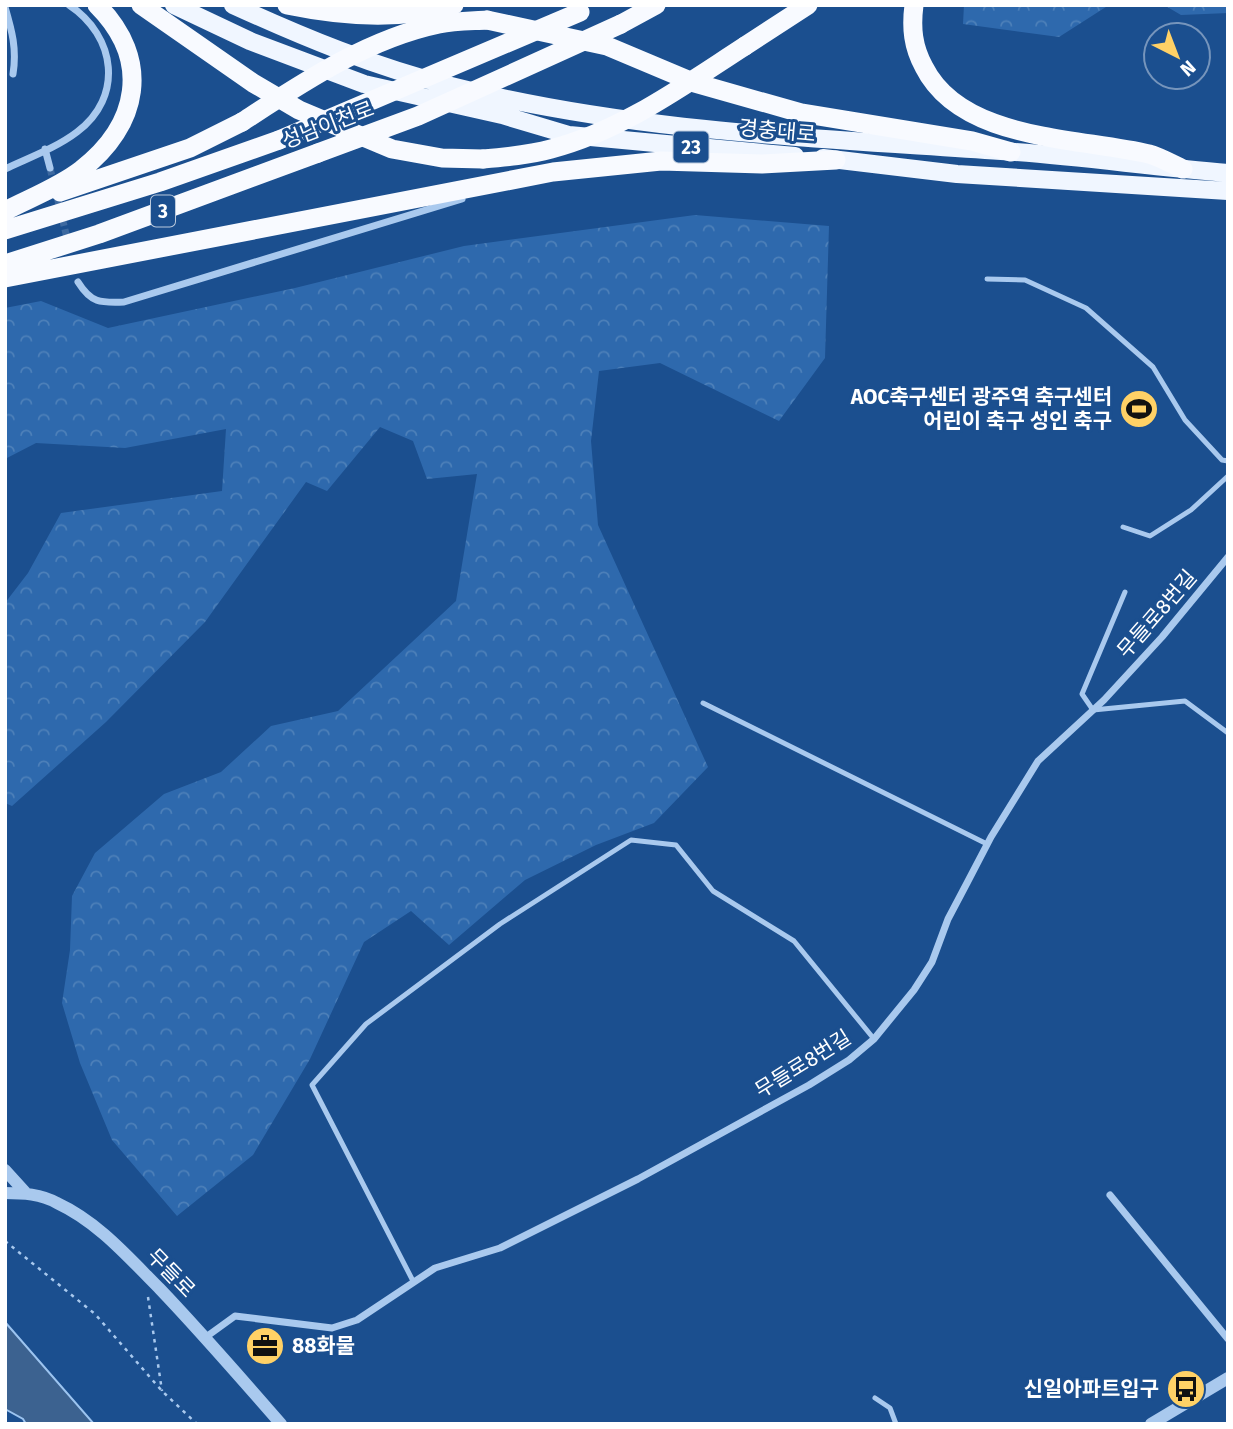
<svg xmlns="http://www.w3.org/2000/svg" width="1233" height="1429" viewBox="0 0 1233 1429" font-family="'Fira Sans','Noto Sans KR',sans-serif">
<style>
.forest{fill:url(#forest-crowns)}
.water{fill:#3c6290;stroke:#9cc4f0;stroke-width:2}
.lines{fill:none;stroke-linecap:round;stroke-linejoin:round}
.minor-tunnel{stroke:#3d69a0;stroke-width:7;stroke-dasharray:7 3.5;stroke-linecap:butt}
.path{stroke:#a9c9ee;stroke-width:2.5;stroke-dasharray:3.5 5;stroke-linecap:butt}
.service{stroke:#a9c9ee;stroke-width:5}
.minor{stroke:#a9c9ee;stroke-width:7}
.tertiary{stroke:#a9c9ee;stroke-width:12}
.primary{stroke:#f0f6ff;stroke-width:18}
.trunk{stroke:#f8faff;stroke-width:19}
.trunk-bridge{stroke:#f8faff;stroke-width:19}
.labels{text-anchor:middle;dominant-baseline:central;stroke-width:6;stroke-linejoin:round;paint-order:stroke}
.shield{fill:#1b4f8f;stroke:#bbcadd;stroke-width:2}
.shield-label{font-size:19px;font-weight:bold;fill:#fff}
.street-label{font-size:21px;fill:#fff;stroke:#1b4f8f}
.poi-label{font-size:21px;font-weight:bold;fill:#fff;stroke:#1b4f8f;text-anchor:end}
</style>
<defs>
<pattern id="forest-crowns" width="20" height="18" patternUnits="userSpaceOnUse" patternTransform="scale(1.75)"><rect width="20" height="18" fill="#2e69ad"/><path d="M2 6a3 3 0 1 1 6 0M12 15a3 3 0 1 1 6 0" fill="none" stroke="#4d80b9"/></pattern>
</defs>
<rect width="100%" height="100%" fill="#1b4f8f"/>
<path class="forest" d="M964,5H1109L1059,37L963,24Z
M1164,5H1228V13L1181,15Z
M695,215L829,226L825,358L779,421L660,363L599,371L591,441L598,525L708,767L654,823L596,845L525,880L449,945L411,911L364,942L310,1059L253,1155L177,1216L112,1140L80,1063L62,1003L70,950L72,896L95,853L164,794L221,772L271,726L338,711L456,601L477,474L427,479L413,441L380,427L327,491L306,482L205,622L106,722L12,806L5,803V603L28,573L61,513L222,491L226,429L125,448L36,443L5,459V308L41,301L108,328L295,288L464,246Z"/>
<path class="water" d="M5,1322L94,1424H26L23,1419L5,1409Z"/>
<g class="lines">
<path class="minor-tunnel" d="M50,168L68,242"/>
<path class="path" d="M5,1241L95,1314L162,1391L197,1424
M148,1297L162,1391"/>
<path class="service" d="M987,279L1025,280L1086,308L1153,367L1185,420L1222,460L1228,461
M1123,527L1150,536L1191,510L1228,476
M1125,592L1082,694L1093,710L1185,701L1228,733
M703,703L987,844
M413,1281L312,1085L366,1024L500,924L631,840L676,845L713,891L794,941L874,1039
M875,1398L890,1408L896,1424"/>
<path class="minor" d="M5,7C12,31 17,49 13,74
M45,149L50,168
M5,169C28,158 56,148 77,132C124,97 116,36 69,5
M78,282C91,303 100,303 124,302L462,199
M1110,1195L1228,1339
M206,1337L235,1316L332,1328L357,1320L435,1268L500,1248L638,1179L809,1085L849,1060L874,1039L914,990L932,962L948,919L967,883L991,837L1038,761L1104,700L1162,637L1228,557"/>
<path class="tertiary" d="M5,1170L25,1192
M5,1193C23,1193 41,1194 57,1203C98,1222 128,1257 159,1288C201,1332 241,1378 281,1424
M1151,1424L1228,1378"/>
<path class="primary" d="M174,5L250,41L364,84L502,115L569,135L795,156
M233,5C303,37 375,67 451,86C631,132 817,138 1001,151C1077,156 1152,167 1228,173
M823,158L957,174L1228,191"/>
<path class="trunk" d="M141,5L253,83L299,110L392,149L442,158L483,159
M287,5C340,16 400,21 454,5
M914,5C911,28 913,47 924,67C961,141 1077,137 1149,154C1160,157 1172,164 1183,169
M487,20L607,46L695,83L801,113L972,141L1011,152
M621,24L656,5
M745,46L808,5
M60,192L190,148L242,122
M5,211C30,198 59,187 81,170C139,125 152,60 97,5
M5,230L160,182L279,140
M5,264L99,234L318,153
M5,278L553,172L661,161L762,164L836,160"/>
<path class="trunk-bridge" d="M242,122C302,83 367,39 439,24C454,21 471,21 487,20
M279,140L580,12
M318,153L418,116L621,24
M483,159C506,157 529,155 551,149C623,130 683,86 745,46"/>
</g>
<defs>
<symbol id="stadium-disc" viewBox="-11 -11 22 22"><circle r="9.5" fill="#ffd166" stroke="#1b4f8f"/><path d="M0-5a6.5 5 0 1 0 0 10a6.5 5 0 1 0 0-10ZM-3.5-1.8h7v3.6h-7Z" fill="#111"/></symbol>
<symbol id="office-disc" viewBox="-11 -11 22 22"><circle r="9.5" fill="#ffd166" stroke="#1b4f8f"/><path d="M-6-3h4V-5.5h4V-3h4V5H-6ZM-1-4.5V-3h2v-1.5ZM-6 0V1H6V0Z" fill="#111"/></symbol>
<symbol id="bus-disc" viewBox="-11 -11 22 22"><circle r="9.5" fill="#ffd166" stroke="#1b4f8f"/><path d="M-5-6H5V4H4V6H2V4H-2V6H-4V4H-5ZM-3.5-4V0h7V-4ZM-3.5 1.2v1.5H-2V1.2ZM2 1.2v1.5H3.5V1.2Z" fill="#111"/></symbol>
</defs>
<g fill-rule="evenodd">
<use href="#stadium-disc" x="1117" y="387" width="44" height="44"/>
<use href="#office-disc" x="243" y="1324" width="44" height="44"/>
<use href="#bus-disc" x="1164" y="1367" width="44" height="44"/>
</g>
<g class="labels">
<g class="shield">
<rect x="673.5" y="131.5" width="35" height="31" rx="5"/>
<rect x="151" y="195.5" width="24" height="31" rx="5"/>
</g>
<g class="shield-label">
<text x="691" y="147">23</text>
<text x="163" y="211">3</text>
</g>
<g class="street-label">
<text transform="translate(328 125) rotate(-21)">성남이천로</text>
<text transform="translate(777 131) rotate(5)">경충대로</text>
<text transform="translate(1157 614) rotate(-49)">무들로8번길</text>
<text transform="translate(803 1064) rotate(-32)">무들로8번길</text>
<text transform="translate(171 1273) rotate(46)">무들로</text>
</g>
<g class="poi-label">
<text x="1112" y="397">AOC축구센터 광주역 축구센터<tspan x="1112" dy="24">어린이 축구 성인 축구</tspan></text>
<text x="292" y="1346" text-anchor="start">88화물</text>
<text x="1159" y="1389">신일아파트입구</text>
</g>
</g>
<rect width="1233" height="1429" fill="none" stroke="#ffffff" stroke-width="14"/>
<g transform="translate(1177 56) rotate(138)"><circle r="33" fill="#1b4f8f" stroke="#7695bc" stroke-width="2"/>
<path d="M0-5L12 26L0 18L-12 26Z" fill="#ffd166"/>
<text y="-10" font-size="19" font-weight="bold" text-anchor="middle" fill="#ffffff">N</text>
</g>
</svg>
